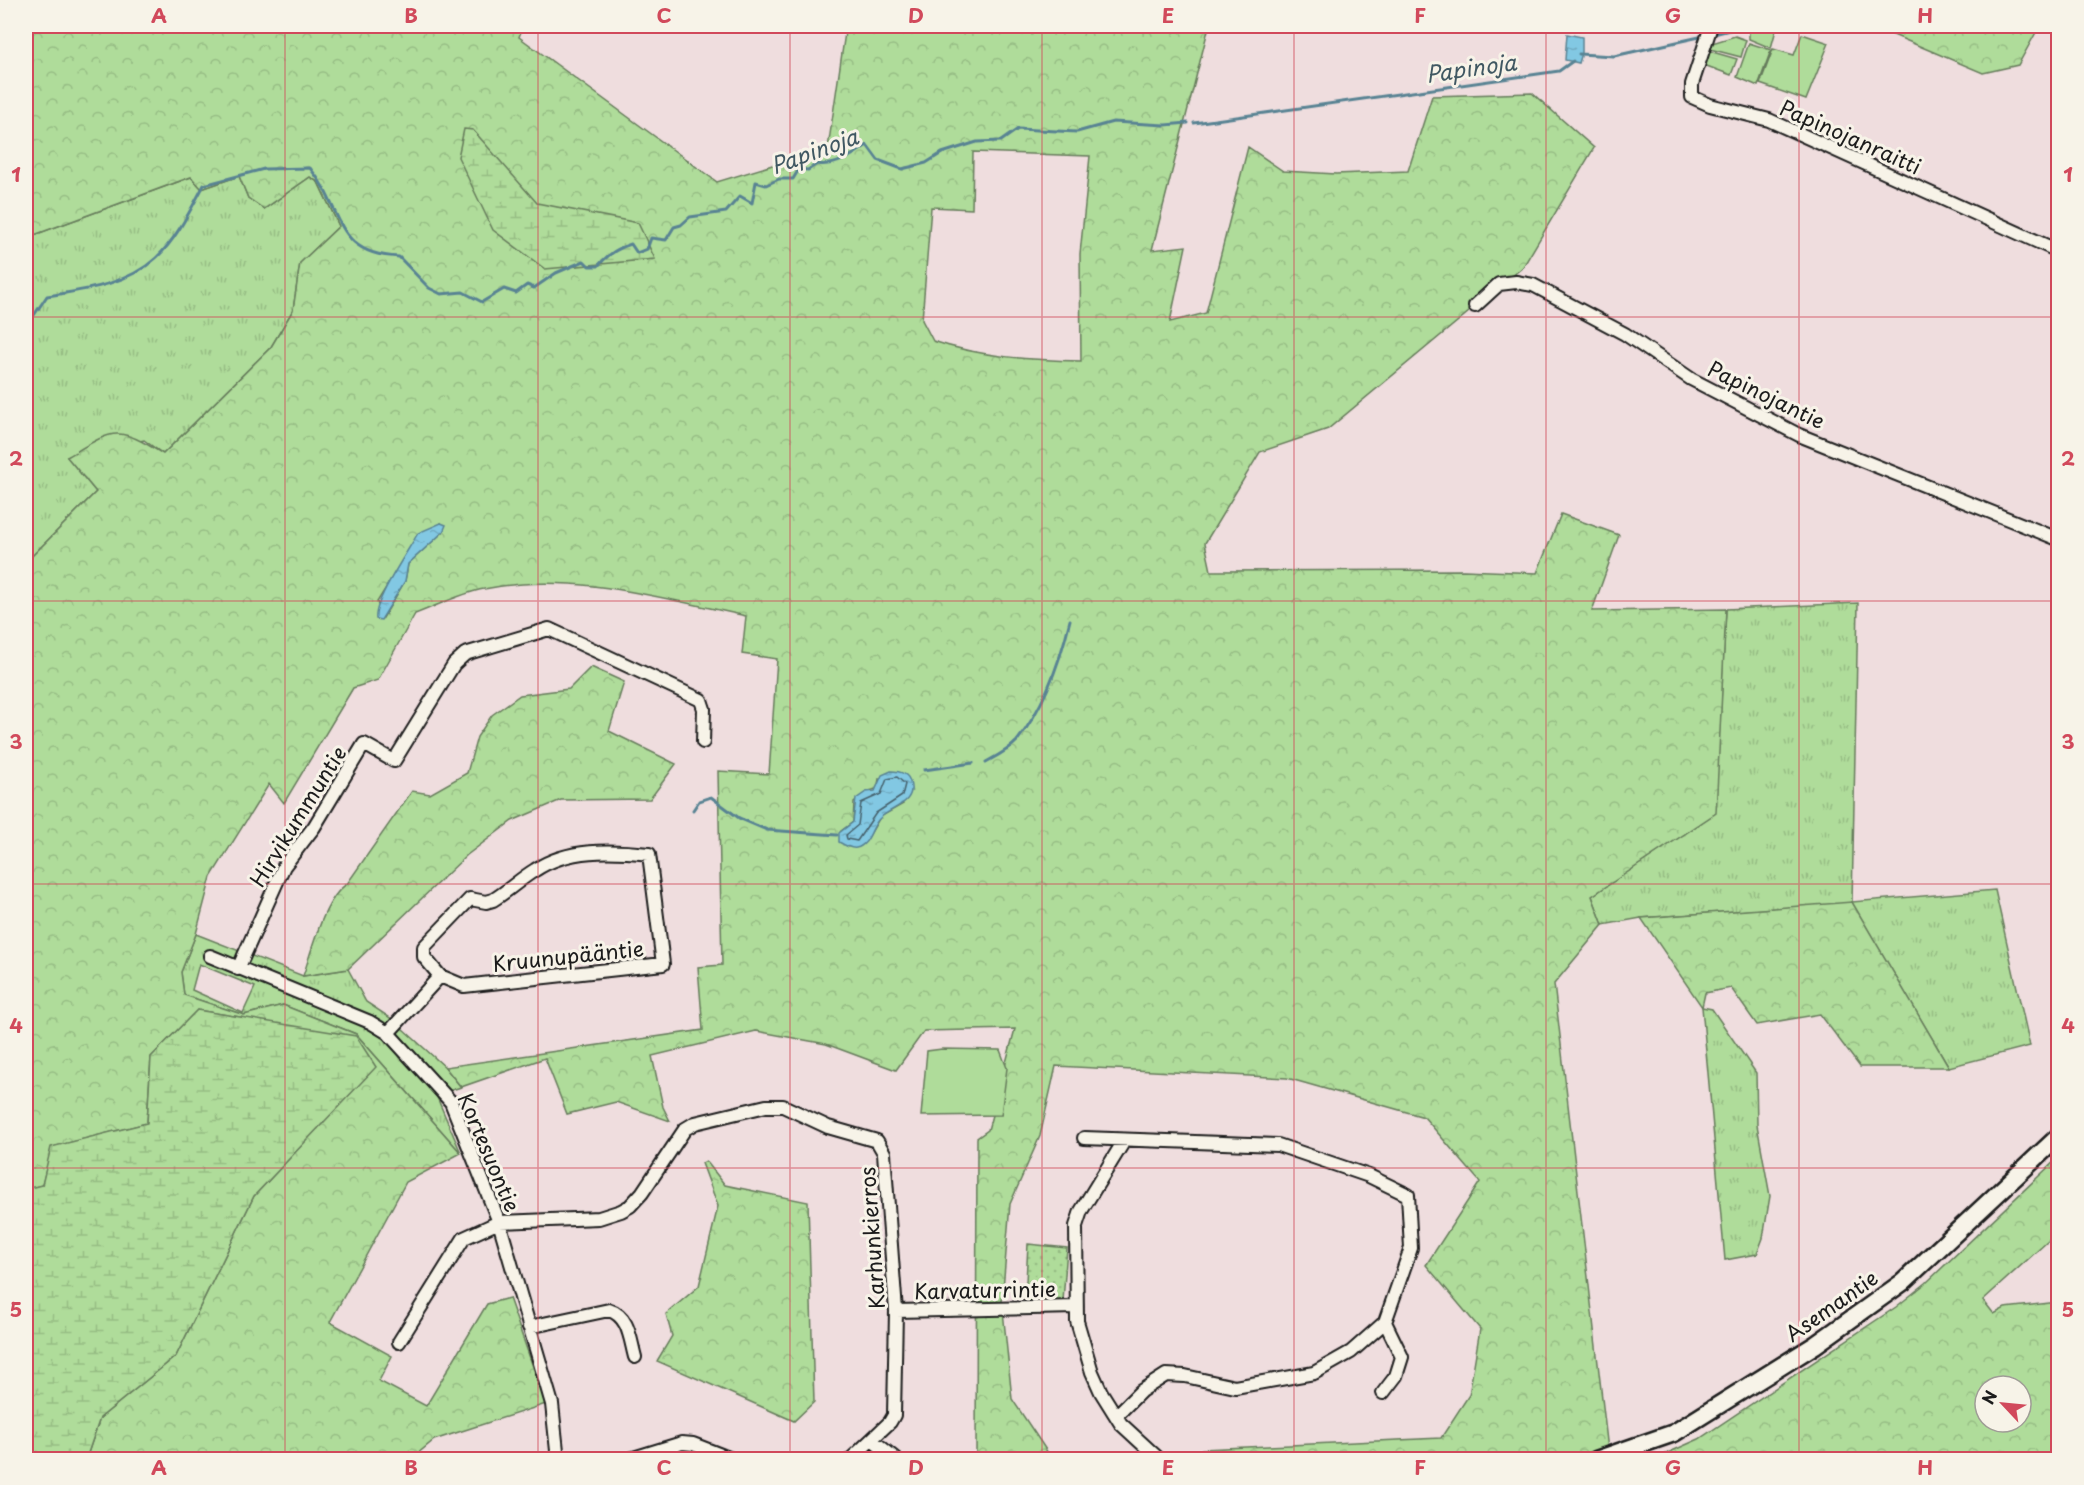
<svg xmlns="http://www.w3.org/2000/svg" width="2084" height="1485" viewBox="0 0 2084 1485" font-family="'Playpen Sans',sans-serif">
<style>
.grass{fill:url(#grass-tufts);stroke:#667c5b;stroke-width:1.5;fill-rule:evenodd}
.forest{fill:url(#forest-crowns);stroke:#667c5b;stroke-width:1.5;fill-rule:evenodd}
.wetland{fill:url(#wetland-marsh);stroke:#667c5b;stroke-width:1.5}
.park{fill:url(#park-dots);stroke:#667c5b;stroke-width:1.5}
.pitch{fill:#afdc9a;stroke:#667c5b;stroke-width:1.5}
.water{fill:url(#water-ripples);stroke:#598393;stroke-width:1.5}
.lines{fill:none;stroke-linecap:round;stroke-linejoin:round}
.shore{stroke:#45616c;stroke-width:1.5}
.stream{stroke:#598393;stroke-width:3}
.minor-casing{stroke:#1c1c1c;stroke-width:16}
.secondary-casing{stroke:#1c1c1c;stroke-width:21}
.minor{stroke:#f7f3e8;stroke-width:12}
.secondary{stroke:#f7f3e8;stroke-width:16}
.grid{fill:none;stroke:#d1495b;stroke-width:1.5;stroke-opacity:0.55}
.labels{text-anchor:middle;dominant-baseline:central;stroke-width:6;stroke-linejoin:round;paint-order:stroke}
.street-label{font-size:21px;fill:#1c1c1c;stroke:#f7f3e8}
.water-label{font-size:22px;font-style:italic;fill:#405862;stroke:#f7f3e8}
.neatline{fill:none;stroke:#d1495b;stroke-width:2}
.grid-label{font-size:20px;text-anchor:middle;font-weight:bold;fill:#d1495b}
</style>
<defs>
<pattern id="grass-tufts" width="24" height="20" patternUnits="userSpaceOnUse" patternTransform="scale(1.5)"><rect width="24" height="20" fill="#afdc9a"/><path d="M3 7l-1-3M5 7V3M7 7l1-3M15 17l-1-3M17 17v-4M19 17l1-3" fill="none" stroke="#96bc84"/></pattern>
<pattern id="forest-crowns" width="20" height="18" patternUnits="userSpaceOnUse" patternTransform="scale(1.5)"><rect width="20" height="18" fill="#afdc9a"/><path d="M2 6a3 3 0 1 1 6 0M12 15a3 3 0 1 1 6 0" fill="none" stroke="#96bc84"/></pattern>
<pattern id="wetland-marsh" width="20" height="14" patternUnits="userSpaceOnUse" patternTransform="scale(1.5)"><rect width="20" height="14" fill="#afdc9a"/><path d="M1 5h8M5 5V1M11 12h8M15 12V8" fill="none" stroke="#96bc84"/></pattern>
<pattern id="park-dots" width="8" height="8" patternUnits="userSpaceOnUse" patternTransform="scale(1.5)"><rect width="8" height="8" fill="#afdc9a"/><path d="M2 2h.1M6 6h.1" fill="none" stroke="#96bc84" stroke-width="1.8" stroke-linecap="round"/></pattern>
<pattern id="water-ripples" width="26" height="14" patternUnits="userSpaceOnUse" patternTransform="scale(1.5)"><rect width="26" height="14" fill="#82c8e3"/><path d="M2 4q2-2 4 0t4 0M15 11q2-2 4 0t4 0" fill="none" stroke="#70abc2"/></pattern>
</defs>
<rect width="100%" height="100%" fill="#efddde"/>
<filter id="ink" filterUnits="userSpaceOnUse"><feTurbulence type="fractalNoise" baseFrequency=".0167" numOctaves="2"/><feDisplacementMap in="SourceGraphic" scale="12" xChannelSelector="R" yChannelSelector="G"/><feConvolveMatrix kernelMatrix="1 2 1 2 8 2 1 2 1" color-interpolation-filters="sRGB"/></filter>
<g filter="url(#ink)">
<path class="grass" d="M239,176L248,198L264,209L310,177L318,182L339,226L300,263L293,310L271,347L163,454L144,440L67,457L96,492L26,562V238L191,177L202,189Z
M1858,603L1852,902L1995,890L2030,1046L1949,1067L1852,903L1641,918L1603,925L1592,896L1715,813L1726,609Z
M196,934L303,976L348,969L366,1002L392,1019L445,1067L461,1087L436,1095L461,1153L356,1034L283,1005L244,1015L184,995L181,972ZM199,964L255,987L243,1013L192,990Z
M1702,1007L1712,1009L1756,1073L1757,1125L1770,1196L1763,1238L1757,1254L1725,1260Z"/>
<path class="forest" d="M26,26H523L519,37L717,182L828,148L846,26H1209L1152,250L1186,246L1170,322L1206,313L1248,147L1283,171L1336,174L1408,171L1432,96L1532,93L1594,148L1523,267L1328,429L1260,452L1205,543L1211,571L1464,570L1537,573L1561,514L1619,535L1592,611L1726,609L1716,813L1592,896L1603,925L1554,984L1608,1450L1562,1460L1192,1459L1202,1449L1441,1438L1469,1395L1480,1329L1426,1265L1480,1182L1424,1117L1287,1078L1056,1066L1040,1136L1010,1204L1002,1301L1012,1399L1052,1459L976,1460L977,1138L988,1130L1015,1029L924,1031L896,1070L826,1044L756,1031L652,1056L663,1107L670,1121L616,1102L567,1114L545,1058L461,1087L445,1067L703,1030L698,967L722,965L718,771L769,774L777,659L742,654L746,616C662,598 570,571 484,589C461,593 437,606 415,614L378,680L353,688L284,803L269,784L211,877L196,934L181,972L184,995L244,1015L283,1005L356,1034L461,1153L406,1182L330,1322L392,1356L379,1381L426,1406L487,1304L509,1298L546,1404L434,1440L411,1459H86L100,1418L176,1356L254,1196L375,1067L240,1017L197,1010L151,1057L147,1123L52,1147L42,1185L26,1189V562L96,492L67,457C113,430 116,424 163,454L271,347L293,310L300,263L339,226L318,182L310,177L264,209L248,198L239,176L202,189L191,177L26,238ZM973,152L1090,156L1080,254L1081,361C1031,360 980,357 933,341L922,320L931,207L972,209ZM441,523L443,532L408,564L405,581L383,618L377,602L413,544ZM879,779L903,804L880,817L869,836L841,831L853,822L854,803L869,791L877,789Z
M1872,26H2038L2039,27L2018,65L1983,73Z
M591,667L624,682L609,731L676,764L650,799L561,800L512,821L467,855L348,969L303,976C312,950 324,898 347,884L412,791L430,794L467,773L477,737L492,715L520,695L569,689Z
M1852,902L1949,1067H1860L1820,1014L1757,1025L1731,988L1705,993L1702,1007L1641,918Z
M2058,1158V1232L1983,1300L1994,1314L2005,1308L2058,1302V1459H1654L1699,1439L1896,1307L1926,1283ZM1985,1386H2021V1422H1985Z
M706,1161L725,1185L808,1202L814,1402L794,1421L657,1361L672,1336L666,1314L699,1286L718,1206L702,1163Z"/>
<path class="wetland" d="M464,129L473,130L537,203L638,223L655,259L545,269L493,230L458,157Z
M197,1010L356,1036L376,1067L254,1196L176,1356L100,1418L86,1459H26V1189L42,1185L51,1147L147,1123L151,1057Z"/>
<path class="park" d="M1028,1244L1067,1248L1063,1301H1025Z"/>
<path class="pitch" d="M1768,26H1777L1771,48L1749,39V30Z
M1802,34L1829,43L1806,100L1760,84L1773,49L1794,55Z
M1735,36L1746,40L1741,57L1710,49L1712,43Z
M1749,43L1771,50L1758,86L1737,77Z
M1709,51L1737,59L1731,75L1704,65Z
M942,1049L1000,1050L1007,1068L1001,1115L921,1116L927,1051Z"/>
<path class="water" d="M1567,34L1582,37V53L1579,63L1565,60Z
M441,523L446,525L443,532L408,564L405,581L381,620L376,619C373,602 408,551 418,533Z
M891,771C899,771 908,773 910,782C917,804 890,807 879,819C871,827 870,845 856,848C851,849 844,845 839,842V833L853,822L856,799L866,792L875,791L882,775Z"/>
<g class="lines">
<path class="shore" d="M897,777L905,784L902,796L876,813L857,841L847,839L846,835L858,825L861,803L881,794L887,779Z"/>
<path class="stream" d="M1714,34L1745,26
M1579,54L1614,56L1704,36
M1194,123L1559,71L1573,61
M26,327L47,296C84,290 127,285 156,258C176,240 191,209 204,185L264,169L310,168C345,210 332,254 399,257L429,288L441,294L463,292L482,302L504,289L516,293L527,285L534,288L556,273L584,261L589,266H598C607,255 617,248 631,244L637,253L647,249L651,238L666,240L674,227L681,225L690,217L726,212L740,196L752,203L756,182L766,185L779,179H793L799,169L808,170L817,164C835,167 852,156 867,145L878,160L902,169L926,163L942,153L977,142L1001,141L1018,129L1077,132L1113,122L1165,125L1188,123
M986,762C997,756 1009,750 1017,741C1045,706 1060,662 1070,620
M924,770L973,763
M693,810L699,801L711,797L739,818L767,830L837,835"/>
<defs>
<path id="minor" d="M1711,26L1692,84V97L1710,105L1769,120L2058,251
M1475,306L1499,284L1516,282L1533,285L1625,334L1691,379L1799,435L2058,539
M210,956L370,1022L388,1033L451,1102L499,1222L552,1404L558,1460
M238,969L284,866L314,827L364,744L394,761L454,664L465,654L549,629L701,700L704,709L703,742
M388,1033L440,976L464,986L663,964L649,854C611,850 568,848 535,870C520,879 508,891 493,900L486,902L470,899L424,947V957L440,976
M1084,1138L1278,1145L1369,1176L1408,1195L1411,1248L1385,1322L1351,1352L1314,1373L1235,1387L1185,1376L1166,1375L1141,1391L1117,1415
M1124,1141L1081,1211L1076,1226L1077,1321L1092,1372L1101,1392L1121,1424L1160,1460
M896,1311L1076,1307
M529,1327L609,1310C629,1316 630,1339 635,1357
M399,1342L464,1238L499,1222L599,1218L621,1211L630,1206L642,1193L685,1129L695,1123L766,1106H783L828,1127L877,1141L884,1153L896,1311L894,1415L890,1422L850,1460
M1383,1393L1396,1376L1402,1357L1385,1322
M872,1440L897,1460
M627,1460L682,1443L693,1444L734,1460"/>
<path id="secondary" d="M1596,1460L1674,1433L1815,1345L1903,1282L2058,1137"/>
</defs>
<use href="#minor" class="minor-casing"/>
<use href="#secondary" class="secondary-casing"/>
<use href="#minor" class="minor"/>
<use href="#secondary" class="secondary"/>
</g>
</g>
<path class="grid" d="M285,26V1460M538,26V1460M790,26V1460M1042,26V1460M1294,26V1460M1546,26V1460M1799,26V1460M26,317H2058M26,601H2058M26,884H2058M26,1168H2058"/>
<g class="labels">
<g class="street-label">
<text transform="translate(1851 136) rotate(24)">Papinojanraitti</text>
<text transform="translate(1767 394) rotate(26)">Papinojantie</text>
<text transform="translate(297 816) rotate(-58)">Hirvikummuntie</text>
<text transform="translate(568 955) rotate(-6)">Kruunupääntie</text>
<text transform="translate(490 1152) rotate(67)">Kortesuontie</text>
<text transform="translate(871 1238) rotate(-94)">Karhunkierros</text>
<text transform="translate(985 1289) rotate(-1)">Karvaturrintie</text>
<text transform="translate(1831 1305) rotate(-35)">Asemantie</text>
</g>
<g class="water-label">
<text transform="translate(1471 67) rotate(-8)">Papinoja</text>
<text transform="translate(814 150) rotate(-20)">Papinoja</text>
</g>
</g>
<rect width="2084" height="1485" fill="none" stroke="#f7f3e8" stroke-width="66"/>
<g transform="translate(2003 1404) rotate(296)"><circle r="28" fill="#f7f3e8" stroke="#9f9d96" stroke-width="1.5"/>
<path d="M0-4.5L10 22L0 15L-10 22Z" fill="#d1495b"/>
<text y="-9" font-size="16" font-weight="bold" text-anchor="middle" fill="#1c1c1c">N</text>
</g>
<rect x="33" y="33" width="2018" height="1419" class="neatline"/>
<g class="grid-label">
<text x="159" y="23">A</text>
<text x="411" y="23">B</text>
<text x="664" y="23">C</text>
<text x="916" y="23">D</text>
<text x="1168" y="23">E</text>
<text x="1420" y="23">F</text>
<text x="1673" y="23">G</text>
<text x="1925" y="23">H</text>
<text x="16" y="182">1</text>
<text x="2068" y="182">1</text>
<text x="16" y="466">2</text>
<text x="2068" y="466">2</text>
<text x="16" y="749">3</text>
<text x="2068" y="749">3</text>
<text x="16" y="1033">4</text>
<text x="2068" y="1033">4</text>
<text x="16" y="1317">5</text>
<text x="2068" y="1317">5</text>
<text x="159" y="1475">A</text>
<text x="411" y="1475">B</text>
<text x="664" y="1475">C</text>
<text x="916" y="1475">D</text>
<text x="1168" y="1475">E</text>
<text x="1420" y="1475">F</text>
<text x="1673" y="1475">G</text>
<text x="1925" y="1475">H</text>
</g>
</svg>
